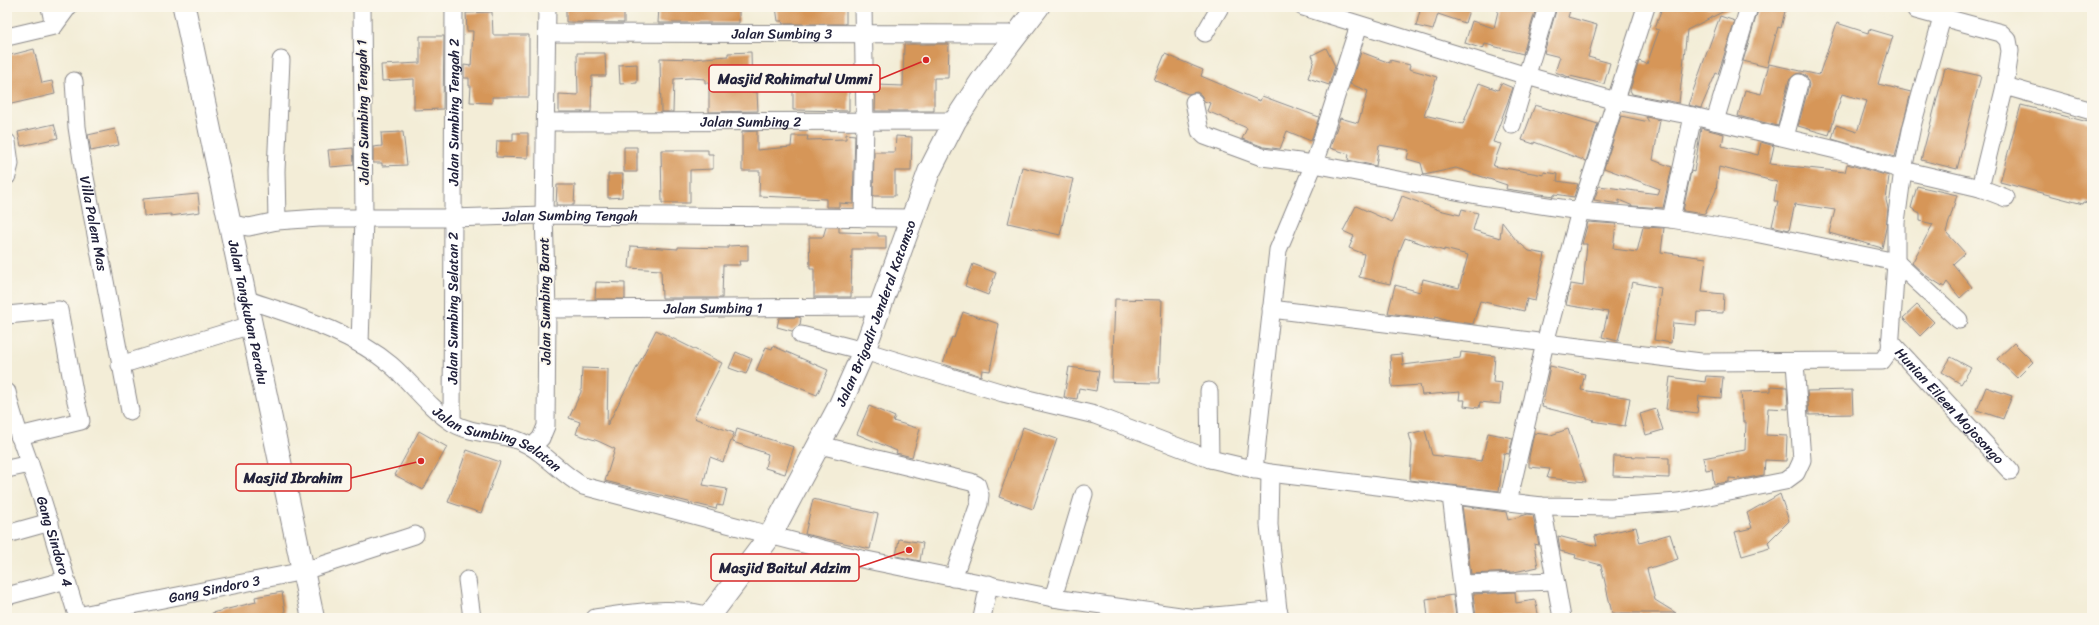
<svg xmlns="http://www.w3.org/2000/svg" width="2099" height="625" viewBox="0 0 2099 625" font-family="Sriracha,sans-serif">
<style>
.building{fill:#d69659}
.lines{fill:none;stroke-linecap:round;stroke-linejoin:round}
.minor-casing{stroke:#8a8889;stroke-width:19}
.major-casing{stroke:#8a8889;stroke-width:24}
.highway-casing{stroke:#8a8889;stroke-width:24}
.minor{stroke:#fff;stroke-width:17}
.major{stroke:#fff;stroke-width:22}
.highway{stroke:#fff;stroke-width:22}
.labels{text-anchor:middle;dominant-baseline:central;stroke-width:3.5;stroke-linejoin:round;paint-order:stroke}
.street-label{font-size:14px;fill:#22223b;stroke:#fbf7ec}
.leader{fill:none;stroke:#d62828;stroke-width:1.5}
.callout-dot{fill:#d62828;stroke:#fbf7ec;stroke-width:1.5}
.callout{fill:#fbf7ec;stroke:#d62828;stroke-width:1.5}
.callout-label{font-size:15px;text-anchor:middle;font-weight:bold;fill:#22223b}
</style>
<rect width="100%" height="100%" fill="#fbf7ec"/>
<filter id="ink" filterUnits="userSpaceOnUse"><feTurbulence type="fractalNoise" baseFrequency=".025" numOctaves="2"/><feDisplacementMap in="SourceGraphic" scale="8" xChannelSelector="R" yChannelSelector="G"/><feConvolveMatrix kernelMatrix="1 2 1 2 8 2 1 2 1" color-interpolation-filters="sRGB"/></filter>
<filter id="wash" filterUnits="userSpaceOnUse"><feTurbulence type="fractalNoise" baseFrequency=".012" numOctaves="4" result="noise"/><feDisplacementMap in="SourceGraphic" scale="16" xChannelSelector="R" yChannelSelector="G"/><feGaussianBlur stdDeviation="0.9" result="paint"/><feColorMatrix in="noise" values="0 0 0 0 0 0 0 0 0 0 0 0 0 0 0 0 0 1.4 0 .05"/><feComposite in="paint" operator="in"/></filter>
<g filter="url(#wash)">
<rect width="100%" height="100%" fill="#f3edd7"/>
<g id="blocks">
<path class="building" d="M596,7H624V23L566,22V8Z
M659,7H739V23H658Z
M776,7H846V24H783L782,21H778Z
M1421,7H1470L1465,23L1438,14L1433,30L1416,26Z
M1499,7L1536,8L1523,54L1485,44L1483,49L1465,43L1472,21L1494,28Z
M1557,7H1571L1568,17L1597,25L1588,57L1610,63L1604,84L1570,76L1569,77L1555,72L1560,57L1544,53Z
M1662,7H1732L1687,30L1679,103L1632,94L1630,90L1639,61L1647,64L1659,30L1655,29Z
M1759,7H1786L1781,28L1778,27L1767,67L1743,61Z
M492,12L493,35H529V97H492V103L470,102L471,86H469V78H464V65L471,66L473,31H467L466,13Z
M1720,16L1735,21L1721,65L1718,74L1716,73L1701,108L1688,105Z
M1837,23L1868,33L1869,29L1893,36L1878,84L1911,92L1895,157L1832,139L1836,125L1857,132L1867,101L1842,94L1829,135L1798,126L1809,85L1806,76L1801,73L1796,74L1789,80L1778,126L1738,116L1745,90L1761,94L1769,64L1819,75Z
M420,36H444L443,109L414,110V79L382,81L381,65L420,63Z
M904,44H949L948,78H934V111H875L876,85L903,86Z
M1326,48L1335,66L1329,85L1308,78L1314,60L1312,55Z
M34,49L42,83L52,81L55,94L7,105V56Z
M751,52L752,92H757L758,111L709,112V83H705V79L692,78L674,79L673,112H661L660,58L693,59L728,56V53Z
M1361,52L1390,63V60L1410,65L1409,69L1437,77L1424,115L1463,124L1479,83L1498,90L1501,83L1513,88L1493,142L1501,144L1493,166L1544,175V172L1558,174L1557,181L1578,184L1574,197L1555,194L1554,196L1506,189L1507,185L1456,168L1424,175L1421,163L1407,159L1409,150L1379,145L1376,166L1348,160L1349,154L1330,148L1340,118L1358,123L1368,91L1350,84Z
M577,53H605L606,76H592L591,112H559V94L578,95Z
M1165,54L1203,70L1201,76L1260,101L1262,96L1319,117L1311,141L1287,131L1280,149L1264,147L1242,139L1247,128L1207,111L1210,103L1204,101L1201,95L1197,92L1188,94L1154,80Z
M637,64V83L620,84L619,65Z
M1945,68L1981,76L1957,169L1921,160Z
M822,74V88H849V111L793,110V75Z
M1535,105L1598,124L1586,161L1534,142V144L1522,140Z
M2021,105L2092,123V204L2084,202L2083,204L2000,182Z
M1621,116L1649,122L1646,117L1660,120L1653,160L1672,167L1663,208L1633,206L1619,200V204L1594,200L1599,186L1658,194L1660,189L1604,168Z
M54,124L58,138L21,146L18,132Z
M1701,128L1724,134L1722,146L1758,155L1761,142L1774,146L1770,164L1845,172L1847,164L1889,176L1886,200L1888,208L1886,228L1882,248L1829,233L1835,210L1795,204L1789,230L1772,226L1778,201H1774L1777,182L1719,167L1716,190L1705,214L1683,211L1691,171L1694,172Z
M115,129L119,145L91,151L88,135Z
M757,131V150L791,147L792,136H808L807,140L846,139V134L855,135L853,204L839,203V207H826V199L759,196L760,171H742V132Z
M403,132L407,165L382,166V163H373V147L382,146L381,133Z
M513,133H528V158L496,157L497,141H513Z
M896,136L912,137L911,171H895V196H873L874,152H895Z
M624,147H637V172H624Z
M353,148L354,165L330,167L328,150Z
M661,150H708V154H713V169L690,170V203H662Z
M1022,167L1073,179L1060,235L1008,223Z
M608,174H623L622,197L608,198Z
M557,185H575L574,205H556Z
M1917,186L1957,195L1946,232L1965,253L1953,264L1972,287L1960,298L1947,282L1944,287L1925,275L1912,263L1933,224L1920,221V213L1911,208Z
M198,194L200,212L171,216V214L144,216L143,199Z
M1402,196L1439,210L1460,215L1462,209L1478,213L1473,230L1500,238L1502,222L1516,240L1529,251L1545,254L1535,301L1527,299L1524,311L1480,301L1473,324L1445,320L1435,317L1434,319L1388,313L1395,285L1420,292L1423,279L1459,288L1468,255L1444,249V251L1405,238L1400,250H1399L1390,284L1359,277L1364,254L1349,248L1354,236L1343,231L1356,206L1392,222Z
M1588,222L1616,224L1613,249L1637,252L1643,227L1664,228L1661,252L1706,258L1702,292L1724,294L1723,313L1697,312L1696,325L1673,323L1671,343L1654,340L1661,288L1632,282L1618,341L1602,337L1608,312L1566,305L1571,284L1583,286L1587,244H1582Z
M826,227H839V232L878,233V236H886V249H852L851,297H814V269H810L809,237H823Z
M748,245V261H739L740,265H723L722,298H662L661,270L629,268L631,246L678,249V247L728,248V246Z
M973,264L996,273L988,295L965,286Z
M596,282L625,283V299H595Z
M1115,299L1162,300L1159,383L1112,382Z
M1917,305L1934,322L1920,336L1903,318Z
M963,312L999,324L990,371L982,370L981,376L943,364L952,337L954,338Z
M798,317L801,318L800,325L792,331L777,327L779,318Z
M656,330L722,363L694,418L734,433L723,462L710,457L703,485L727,489L723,506L717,505L716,509L605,481L615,449L598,441L576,434L580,422L569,418L581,392L582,368L608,369L607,426Z
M2014,343L2033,362L2017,378L1997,359Z
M773,346L828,370L817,395L756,371L766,347L772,349Z
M736,352L752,359L746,374L729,368Z
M1461,352L1495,356L1493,382L1502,383L1500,404L1480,402L1479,408L1464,406L1465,400H1459L1460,392L1422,395L1420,385L1392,387L1390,355L1402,354L1403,365L1460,358Z
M1951,357L1971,368L1961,384L1942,372Z
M1550,366L1585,374L1581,390L1630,398L1625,426L1592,421L1595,420L1542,407Z
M1069,367L1099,371L1096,391L1079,388L1077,399L1064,397Z
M1706,376L1723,377L1721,398L1699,396L1697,413L1666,409L1670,377L1705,382Z
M1771,386L1787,387L1788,409L1768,408L1766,435L1787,436L1786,461L1765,460L1764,475L1742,479L1729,478V482L1714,484L1712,469L1706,470L1703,458L1745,450L1746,422H1743L1741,392L1771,391Z
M1986,387L2012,396L2003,419L1977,410Z
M1852,390L1853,414L1809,415L1807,391Z
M869,406L895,417L893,421L920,429L912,457L896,453L897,451L857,434Z
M1656,409L1663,430L1646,435L1640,414Z
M1023,427L1057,439L1033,509L999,497Z
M737,429L794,447L785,474L765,468L768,454L733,442Z
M1568,429L1577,456L1586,482L1547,478L1550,469L1529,467V457L1534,433L1551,435Z
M1425,430L1432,455L1482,461L1488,433L1513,438L1509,454L1504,453L1499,491L1410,480L1412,445L1409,434Z
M419,431L447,447L423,490L395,475Z
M467,450L500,462L481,513L448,502Z
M1614,456L1669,458V478L1613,476Z
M1780,494L1789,521L1768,542L1770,548L1742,556L1735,532L1752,528L1747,513Z
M813,499L878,514L870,549L805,534Z
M1462,506L1506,512L1508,520L1528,514L1533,515L1539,545L1534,544L1538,567L1514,572L1471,574Z
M1636,527L1640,543L1670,534L1678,559L1647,569L1655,600L1676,613H1612L1601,565L1575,558L1576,555L1560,551L1558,536L1597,546L1595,536Z
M899,539L923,543L920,561L896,556Z
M282,592L286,618H212V613L256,602L255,597Z
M1515,592L1516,603L1535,600L1539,618H1476L1473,594Z
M1453,595L1456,616L1428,618L1426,599Z"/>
</g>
</g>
<g filter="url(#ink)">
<use href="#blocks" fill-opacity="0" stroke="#8a8889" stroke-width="1"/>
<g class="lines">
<defs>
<g id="minor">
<path d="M50,7L54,26"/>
<path d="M863,7L865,121L863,218"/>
<path d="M1303,7L1527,76L1616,101L1693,116L1836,150L1903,170L1980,188L2006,198"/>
<path d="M1916,10L2001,33L2008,40L2010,51L2005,86L1980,188"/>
<path id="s1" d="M547,33L1016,34"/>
<path d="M1205,33L1220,7"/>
<path d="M7,37L54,26L68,7"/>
<path id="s2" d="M74,81L77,127L83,167L130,411"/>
<path d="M2005,86L2092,111"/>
<path d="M1194,102L1200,131L1205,136L1262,157L1314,164L1482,196L1580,211L1671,219L1755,233L1896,262L1959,320"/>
<path d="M1715,121L1749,7"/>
<path id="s3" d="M546,122L955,121"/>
<path d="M1512,125L1547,7"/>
<path d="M1785,137L1799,83"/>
<path d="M7,142L10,164L7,176"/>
<path d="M1671,219L1693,116"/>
<path d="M277,221L276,171L281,60"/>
<path id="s4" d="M230,224L249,227L277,221L319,218H452L544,215L911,218"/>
<path id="s5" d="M245,299C295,316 350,331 391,365C412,383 429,408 453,423C473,435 496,432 517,440C543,449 559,473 583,486L857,558L1053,598L1194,618L1278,610"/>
<path id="s6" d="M547,309L880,307"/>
<path d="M1271,309L1701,362L1882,361L1890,350L1896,262V222L1903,170L1912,126L1942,18"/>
<path d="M7,315L59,310L75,397L81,421L19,436"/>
<path d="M801,335L864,351L1003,393L1095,415L1210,459L1270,473L1542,506L1611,507L1678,502L1785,481L1796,473L1802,460L1795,363"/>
<path id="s7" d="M1890,341L2010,471"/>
<path d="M360,344L364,217L362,7"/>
<path d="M120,365L251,325"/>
<path d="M1209,391L1210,459"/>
<path id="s8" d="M7,392C14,426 28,457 39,490C53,532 64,575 78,618"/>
<path id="s9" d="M452,422L454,7"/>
<path d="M820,445L971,482L977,485L980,495L979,504L953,578"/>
<path d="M532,447L541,438L546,426L547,309L544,215L547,7"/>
<path d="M7,469L30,464"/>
<path d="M1254,470L1278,250L1314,164L1359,25"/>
<path d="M1270,473L1269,525L1278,610L1281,618"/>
<path d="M1451,496L1466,618"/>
<path d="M1508,502L1545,343L1580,211L1646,7"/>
<path d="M1542,506L1562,618"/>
<path d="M7,534L50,522"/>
<path d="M467,580L472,618"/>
<path d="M1462,584L1554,581"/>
<path d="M7,596L66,580"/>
<path d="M1053,598L1084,494"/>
<path id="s10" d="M77,616L304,571L415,535"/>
<path d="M595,618C635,613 677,604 716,618"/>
<path d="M982,618L989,584"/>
</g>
<g id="major">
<path id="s11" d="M184,7L313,618"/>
</g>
<g id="highway">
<path id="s12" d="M708,618L770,536L839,407L864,351L929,172L955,121L982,80L1038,7"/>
</g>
</defs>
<use href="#minor" class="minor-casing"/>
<use href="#major" class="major-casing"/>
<use href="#highway" class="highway-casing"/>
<use href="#minor" class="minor"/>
<use href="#major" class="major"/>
<use href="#highway" class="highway"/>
</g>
</g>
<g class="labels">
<g class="street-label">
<text stroke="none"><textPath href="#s1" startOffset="235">Jalan Sumbing 3</textPath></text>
<text transform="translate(363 112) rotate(-91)">Jalan Sumbing Tengah 1</text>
<text stroke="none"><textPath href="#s9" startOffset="310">Jalan Sumbing Tengah 2</textPath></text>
<text stroke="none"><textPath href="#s3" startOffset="205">Jalan Sumbing 2</textPath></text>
<text stroke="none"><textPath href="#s4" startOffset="341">Jalan Sumbing Tengah</textPath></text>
<text stroke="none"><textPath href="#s2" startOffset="144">Villa Palem Mas</textPath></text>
<text transform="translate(545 301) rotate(-91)">Jalan Sumbing Barat</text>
<text stroke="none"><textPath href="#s9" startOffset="114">Jalan Sumbing Selatan 2</textPath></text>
<text stroke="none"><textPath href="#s6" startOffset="166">Jalan Sumbing 1</textPath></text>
<text stroke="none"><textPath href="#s11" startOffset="312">Jalan Tangkuban Perahu</textPath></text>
<text stroke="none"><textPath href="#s12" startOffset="350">Jalan Brigadir Jenderal Katamso</textPath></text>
<text stroke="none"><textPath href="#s7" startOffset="88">Hunian Eileen Mojosongo</textPath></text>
<text stroke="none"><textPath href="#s5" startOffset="294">Jalan Sumbing Selatan</textPath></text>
<text stroke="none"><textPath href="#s8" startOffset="157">Gang Sindoro 4</textPath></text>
<text stroke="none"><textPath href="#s10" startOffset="140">Gang Sindoro 3</textPath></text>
</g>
</g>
<path class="leader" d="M926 60L880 79M421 461L351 478M909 550L859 567"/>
<g class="callout-dot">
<circle cx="926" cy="60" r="4"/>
<circle cx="421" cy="461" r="4"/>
<circle cx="909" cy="550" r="4"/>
</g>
<g class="callout">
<rect x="709" y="65" width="171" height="27" rx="4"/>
<rect x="236" y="464" width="115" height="27" rx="4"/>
<rect x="711" y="554" width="148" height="27" rx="4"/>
</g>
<g class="callout-label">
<text x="795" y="84">Masjid Rohimatul Ummi</text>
<text x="293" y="483">Masjid Ibrahim</text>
<text x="785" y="573">Masjid Baitul Adzim</text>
</g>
<rect width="2099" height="625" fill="none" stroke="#fbf7ec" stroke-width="24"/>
</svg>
